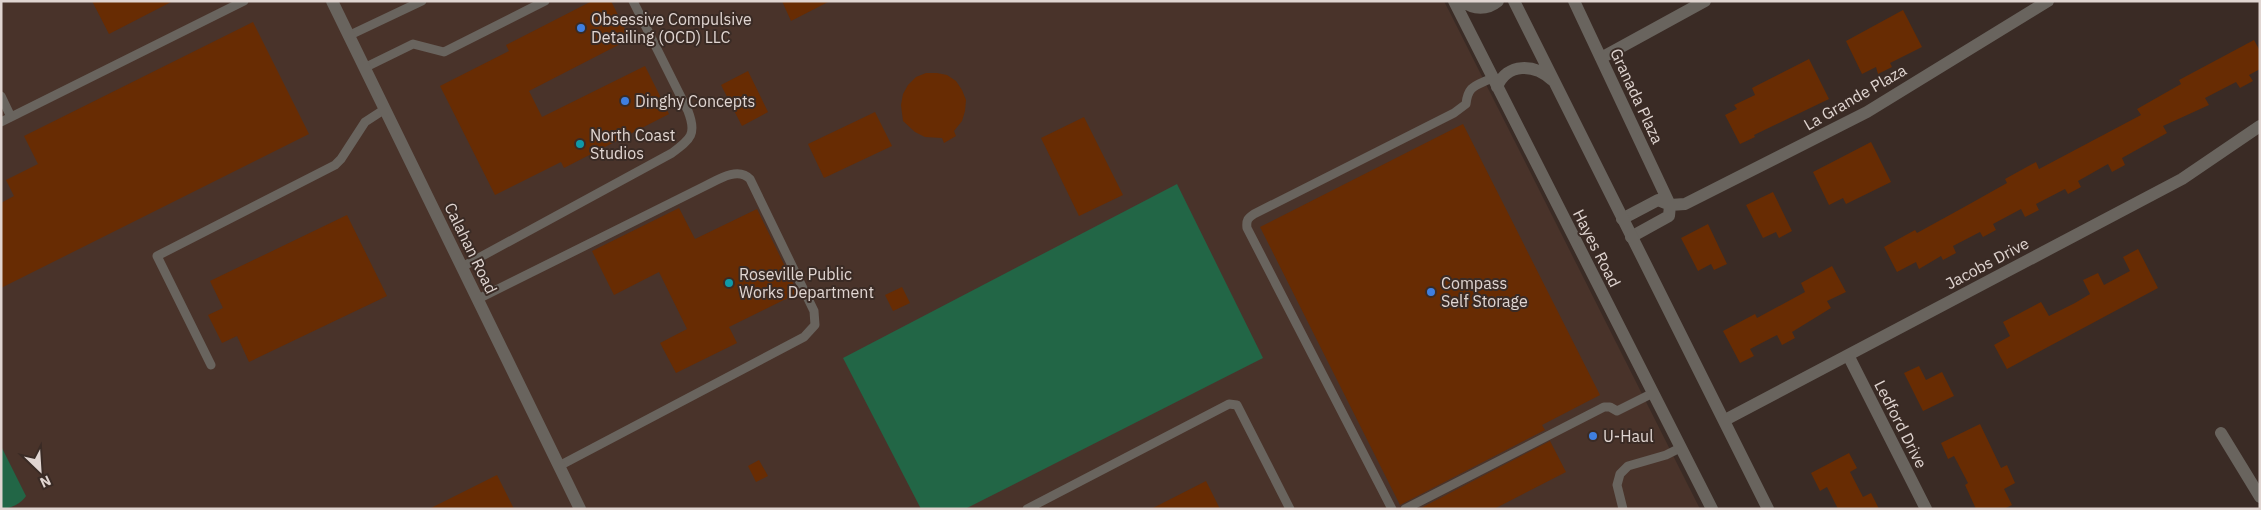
<svg xmlns="http://www.w3.org/2000/svg" width="2261" height="510" viewBox="0 0 2261 510" font-family="'IBM Plex Sans',sans-serif">
<style>
.built{fill:#49332a}
.green{fill:#226646}
.building{fill:#682c03}
.lines{fill:none;stroke-linecap:round;stroke-linejoin:round}
.service{stroke:#69645e;stroke-width:9}
.minor{stroke:#69645e;stroke-width:12}
.tertiary{stroke:#69645e;stroke-width:12}
.shop-dot{fill:#3f7fe0;stroke:#3a2b25;stroke-width:2}
.culture-dot{fill:#0f9aa8;stroke:#3a2b25;stroke-width:2}
.labels{text-anchor:middle;dominant-baseline:central;stroke-width:4;stroke-linejoin:round;paint-order:stroke}
.poi-label{font-size:16px;fill:#e0d5d1;stroke:#3a2b25;text-anchor:start}
.street-label{font-size:16px;fill:#e0d5d1;stroke:#3a2b25}
</style>
<rect width="100%" height="100%" fill="#3a2b25"/>
<path class="built" d="M1,1H1444L1700,509H1Z"/>
<path class="green" d="M1177,184L1263,358L965,509H921L843,358Z
M1,446L26,496C22,503 10,509 1,509Z"/>
<path class="building" d="M92,1H173L109,34Z
M592,1H611L630,39L529,91L542,117L645,66L669,114L564,168L561,162L495,195L440,86L509,51L506,45Z
M782,1H830L791,21Z
M1903,10L1922,47L1890,63L1892,67L1878,74L1876,67L1862,74L1846,41Z
M253,22L309,134L1,288V203L14,196L6,180L38,164L24,136Z
M2254,40L2260,51V69L2249,75L2253,81L2240,88L2236,82L2205,98L2209,105L2163,126L2167,133L2122,158L2125,165L2112,172L2108,164L2078,181L2081,187L2068,194L2065,189L2036,204L2039,210L2025,217L2021,209L1993,224L1996,230L1983,237L1980,232L1953,246L1956,253L1943,260L1941,256L1919,269L1916,262L1897,272L1884,247L1915,230L1917,233L1966,206L2007,183L2005,179L2036,162L2039,169L2141,115L2137,109L2181,84L2179,80Z
M1809,59L1829,99L1754,135L1755,137L1740,144L1725,115L1737,109L1734,105L1755,95L1752,88Z
M748,71L768,112L742,126L721,85Z
M926,73H937L947,75L956,81L962,90L966,100L965,111L962,121L954,131L956,136L944,143L942,138L925,137L915,132L903,121L901,105L903,94L908,85L916,77Z
M875,112L892,146L824,178L808,144Z
M1084,117L1123,195L1079,216L1041,138Z
M1463,124L1600,395L1542,425L1545,430L1400,505L1260,227Z
M1871,142L1891,182L1846,204L1843,198L1829,205L1813,172Z
M1773,192L1792,231L1779,238L1776,232L1763,238L1746,205Z
M679,208L695,239L757,209L798,293L729,327L737,343L676,373L660,343L687,329L659,272L614,295L592,251Z
M347,215L387,296L249,362L237,336L222,343L208,315L223,308L210,281Z
M1708,224L1727,264L1714,270L1711,264L1698,271L1681,238Z
M2138,249L2158,288L2007,369L1994,345L2010,336L2003,322L2041,302L2049,316L2075,303L2090,294L2083,280L2098,273L2104,285L2130,271L2123,257Z
M1832,266L1846,292L1827,301L1831,308L1792,332L1795,338L1782,345L1777,335L1750,349L1754,356L1740,363L1723,331L1755,314L1757,318L1805,292L1801,283Z
M902,287L910,303L893,311L885,295Z
M1919,366L1926,380L1942,372L1954,396L1923,411L1904,373Z
M1980,424L2001,468L2007,465L2015,483L2004,489L2012,505L2004,509H1976L1965,485L1968,483L1954,456L1948,459L1941,443Z
M1550,441L1566,472L1494,509H1419Z
M1849,453L1857,468L1850,472L1863,497L1871,493L1879,509H1838L1827,487L1820,491L1811,473Z
M759,460L768,476L756,482L748,466Z
M497,475L514,509H429Z
M1206,481L1220,509H1151Z"/>
<g class="lines">
<path class="service" d="M348,36L422,1
M364,68L413,44L444,52L545,1
M1,96L11,117
M1,122L244,1
M462,267L672,153C691,139 697,134 688,111L633,1
M478,299L705,186C717,180 738,166 750,179L814,311L815,325L804,337L559,466
M211,365L157,256L335,165L341,159L365,122L385,109
M1027,509L1229,404L1237,405L1290,509
M1392,509L1247,228C1246,220 1248,218 1254,214L1454,113L1466,104C1468,85 1476,86 1492,78
M1405,509L1604,407H1610L1617,411L1653,393
M1623,509L1617,485L1620,474L1628,466L1666,455L1680,448"/>
<path class="minor" d="M332,1L580,509
M1574,1L1670,205
M1601,58L1705,1
M1622,219L1658,200L1670,205L1685,204L1867,112L2048,1
M1631,237L1669,216L1670,205
M1848,355L1926,509
M1725,420L2182,179L2260,126
M2221,433L2260,497"/>
<path class="tertiary" d="M1454,1L1712,509
M1462,1C1474,10 1487,10 1498,1
M1514,1L1768,509
M1497,87C1507,62 1535,64 1552,80"/>
</g>
<g class="shop-dot">
<circle cx="581" cy="28" r="5"/>
<circle cx="625" cy="101" r="5"/>
<circle cx="1431" cy="292" r="5"/>
<circle cx="1593" cy="436" r="5"/>
</g>
<g class="culture-dot">
<circle cx="580" cy="144" r="5"/>
<circle cx="729" cy="283" r="5"/>
</g>
<g class="labels">
<g class="poi-label">
<text x="591" y="19">Obsessive Compulsive<tspan x="591" dy="18">Detailing (OCD) LLC</tspan></text>
<text x="635" y="101">Dinghy Concepts</text>
<text x="590" y="135">North Coast<tspan x="590" dy="18">Studios</tspan></text>
<text x="739" y="274">Roseville Public<tspan x="739" dy="18">Works Department</tspan></text>
<text x="1441" y="283">Compass<tspan x="1441" dy="18">Self Storage</tspan></text>
<text x="1603" y="436">U-Haul</text>
</g>
<g class="street-label">
<text transform="translate(1637 96) rotate(65)">Granada Plaza</text>
<text transform="translate(1855 97) rotate(-30)">La Grande Plaza</text>
<text transform="translate(471 248) rotate(64)">Calahan Road</text>
<text transform="translate(1597 248) rotate(63)">Hayes Road</text>
<text transform="translate(1987 263) rotate(-28)">Jacobs Drive</text>
<text transform="translate(1901 424) rotate(63)">Ledford Drive</text>
</g>
</g>
<rect width="2261" height="510" fill="none" stroke="#e0d5d1" stroke-width="5"/>
<g transform="translate(40 470) rotate(155)" stroke="#3a2b25" stroke-width="4" paint-order="stroke">
<path d="M0-4L9 19L0 12L-9 19Z" fill="#e0d5d1"/>
<text y="-8" font-size="14" font-weight="bold" text-anchor="middle" fill="#e0d5d1">N</text>
</g>
</svg>
